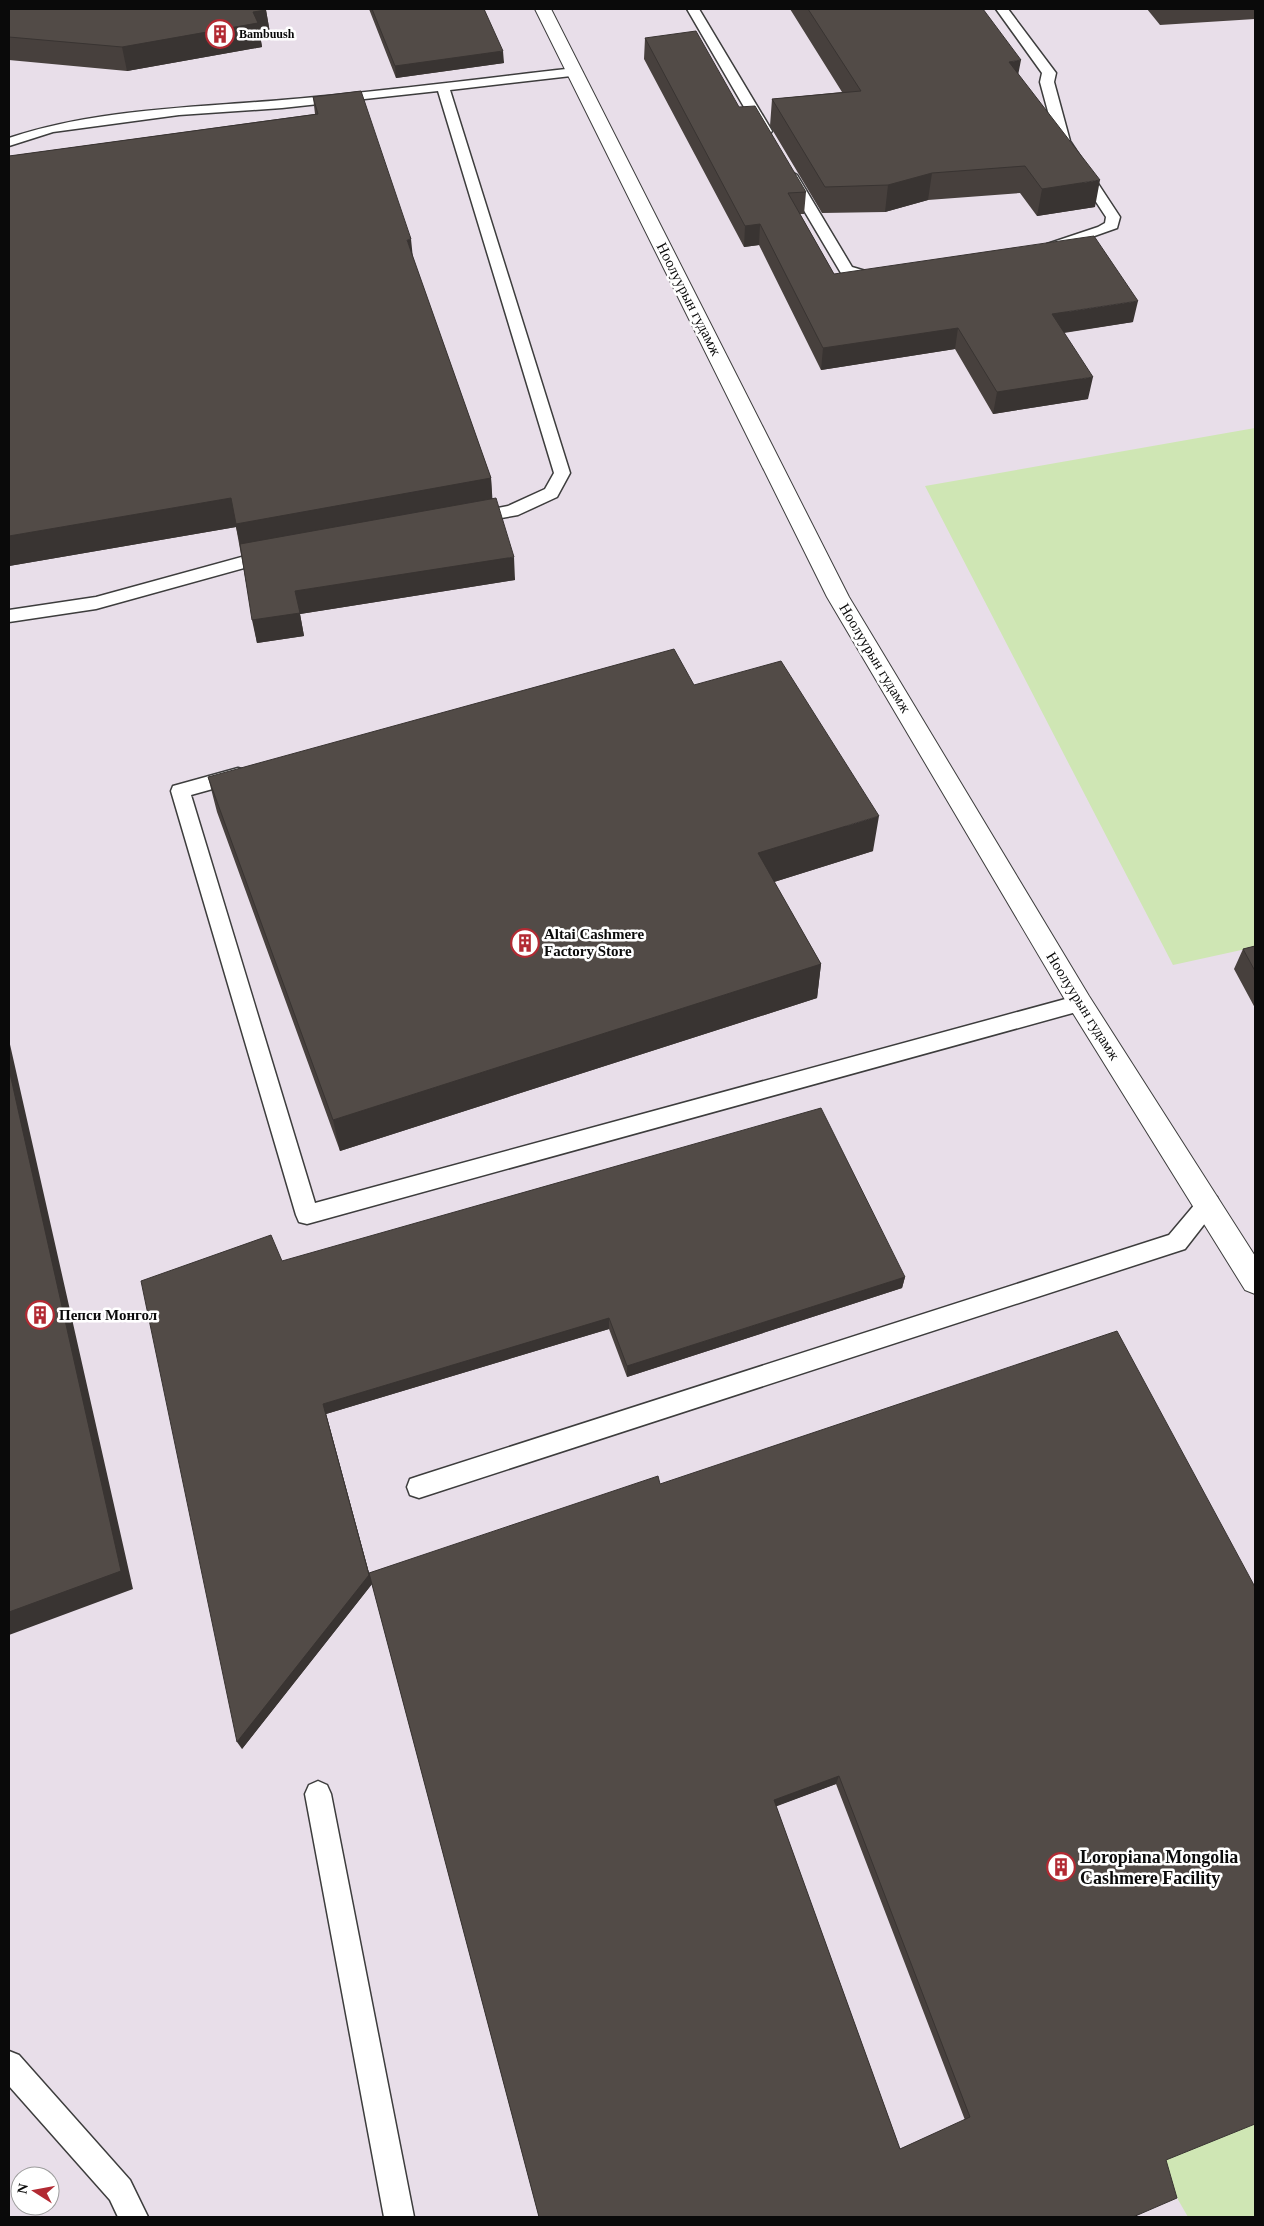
<svg xmlns="http://www.w3.org/2000/svg" width="1264" height="2226" viewBox="0 0 1264 2226" font-family="Georgia,serif">
<style>
.industrial{fill:#e8dee9;fill-rule:evenodd}
.green{fill:#cfe6b4}
.lines{fill:none;stroke-linecap:round;stroke-linejoin:round}
.service-casing{stroke:#3d3d3d;stroke-width:3}
.tertiary-casing{stroke:#3d3d3d;stroke-width:2}
.service{fill:#fff;fill-rule:evenodd}
.tertiary{fill:#fff;fill-rule:evenodd}
.wall{fill:#47403d;fill-rule:evenodd}
.shaded-wall{fill:#393432}
.building{fill:#524b47;stroke:#393432;fill-rule:evenodd}
.labels{text-anchor:middle;dominant-baseline:central;stroke-width:5;stroke-linejoin:round;paint-order:stroke}
.far-poi-label{font-size:12px;font-weight:bold;fill:#0a0a0a;stroke:#fff;text-anchor:start}
.street-label{font-size:15px;fill:#0a0a0a;stroke:#fff}
.poi-label{font-size:15px;font-weight:bold;fill:#0a0a0a;stroke:#fff;text-anchor:start}
.near-poi-label{font-size:18px;font-weight:bold;fill:#0a0a0a;stroke:#fff;text-anchor:start}
</style>
<rect width="100%" height="100%" fill="#fef9e8"/>
<path class="industrial" d="M9,9H1255V2217H9ZM20,2176H50V2206H20Z"/>
<path class="green" d="M1255,428V947L1173,965L925,486Z
M1255,2124V2217H1188L1157,2163Z"/>
<g class="lines">
<defs>
<path id="service" d="M687,9H699L772,131L770,134L765,135L758,131Z
M996,9H1008L1056,73L1054,82L1070,141L1120,217L1117,228L1052,251L1045,247L1047,244L1098,227L1105,223L1106,217L1056,141L1040,82L1042,73Z
M575,68L582,72L580,75L450,90L570,473L557,497L518,515L473,523L467,522L465,518L467,514L508,506L545,489L554,473L438,91L282,108L179,115L53,132L9,146V138C96,109 190,108 282,100C379,92 477,79 575,68Z
M790,171L797,175L852,267L869,272H882L884,275L882,278L868,281L841,273L783,175Z
M271,549L277,551L279,555L277,559L96,609L9,622V610L96,597Z
M238,768L245,770L247,775L245,780L191,795L315,1203L1080,995L1087,997L1090,1003L1087,1009L1080,1011L307,1224L299,1222L296,1215L171,791L173,786Z
M1209,1195L1217,1197L1220,1204L1185,1249L419,1498L410,1495L407,1487L410,1479L419,1476L1169,1235L1201,1197Z
M318,1781L327,1785L331,1794L414,2217H384L305,1794L309,1785Z
M9,2051L19,2055L130,2180L148,2217H118L110,2200L9,2086Z"/>
<path id="tertiary" d="M535,9H551L849,597L1089,996L1255,1256V1294L1245,1290L1071,1010L827,597Z"/>
</defs>
<use href="#service" class="service-casing"/>
<use href="#tertiary" class="tertiary-casing"/>
<use href="#service" class="service"/>
<use href="#tertiary" class="tertiary"/>
</g>
<path class="wall" d="M9,9L266,10L270,33L260,35L262,47L127,71L9,60Z
M369,9H484L504,63L396,78Z
M790,9H983L1018,74L1095,207L1037,216L1020,193L928,200L885,212L822,213L770,126L772,99L842,92Z
M1147,9H1255V19L1160,25Z
M645,38L739,107L806,192L804,214H800L834,274L1133,322L1064,333L1088,399L993,414L955,349L821,370L759,245L744,247L644,59Z
M313,97L413,258L491,478L492,498L515,580L300,614L304,636L257,643L236,527L9,566V156L315,114Z
M694,685L873,851L774,882L821,964L817,998L340,1151L217,812L208,777Z
M1255,946V1008L1234,969L1243,949Z
M282,1261L905,1277L902,1288L627,1377L609,1329L326,1414L369,1573L660,1484L1255,2124L539,2217L372,1584L242,1749ZM836,1784L965,2120L900,2149L776,1806Z"/>
<path class="shaded-wall" d="M266,10L270,33L260,35L262,47L127,71L122,47L253,12Z
M503,51L504,63L396,78L395,66Z
M1021,60L1016,86L1009,62Z
M932,173L928,200L885,212L888,185Z
M1100,180L1095,207L1037,216L1042,189Z
M760,224L759,245L744,247L745,226Z
M411,239L414,268L407,240Z
M1138,301L1133,322L1047,335L1052,314Z
M958,328L955,349L821,370L823,348Z
M1093,377L1088,399L993,414L997,392Z
M491,478L493,507L242,553L236,527L9,566V536L231,498Z
M514,557L515,580L300,614L304,636L257,643L252,620L295,591Z
M879,816L873,851L755,888L758,853Z
M821,964L817,998L340,1151L333,1120Z
M9,1040L133,1589L9,1635Z
M905,1277L902,1288L627,1377V1366Z
M609,1318V1329L326,1414L372,1584L242,1749L237,1742L323,1404Z
M839,1776L836,1784L772,1808L774,1800Z"/>
<path class="building" d="M9,9H266V10L253,12L258,23L122,47L9,37Z
M372,9H484L503,51L395,66Z
M808,9H983L1021,60L1009,62L1100,180L1042,189L1025,166L932,173L888,185L825,187L772,99L861,91Z
M696,31L739,107L755,106L806,192L788,193L834,274L1094,236L1138,301L1052,314L1093,377L997,392L958,328L823,348L760,224L745,226L645,38Z
M361,91L411,239L407,240L491,478L236,524L231,498L9,536V156L318,114L313,97Z
M496,498L514,557L295,591L300,613L252,620L240,544Z
M674,649L694,685L781,661L879,816L758,853L821,964L333,1120L208,777Z
M1255,946V971L1243,949Z
M9,1069L121,1571L9,1612Z
M821,1108L905,1277L627,1366L609,1318L323,1404L369,1575L237,1742L141,1281L271,1235L282,1261Z
M1117,1331L1255,1587V2124L1166,2160L1177,2198L1133,2217H539L369,1573L658,1476L660,1484ZM839,1776L970,2117L900,2149L774,1800Z"/>
<defs>
<symbol id="building-ring" viewBox="-11 -11 22 22"><circle r="9.5" fill="#fff" stroke="#b22a33" stroke-width="1.5"/><path d="M-4-6H4V6H1V3H-1V6H-4ZM-2.5-4.3h1.7v1.8h-1.7ZM.8-4.3h1.7v1.8H.8ZM-2.5-1h1.7V.8h-1.7ZM.8-1h1.7V.8H.8Z" fill="#b22a33"/></symbol>
</defs>
<g fill-rule="evenodd">
<use href="#building-ring" x="204" y="18" width="32" height="32"/>
<use href="#building-ring" x="509" y="927" width="32" height="32"/>
<use href="#building-ring" x="24" y="1299" width="32" height="32"/>
<use href="#building-ring" x="1045" y="1851" width="32" height="32"/>
</g>
<g class="labels">
<g class="far-poi-label">
<text x="239" y="34">Bambuush</text>
</g>
<g class="street-label">
<text transform="translate(689 299) rotate(63)">Ноолуурын гудамж</text>
<text transform="translate(875 658) rotate(59)">Ноолуурын гудамж</text>
<text transform="translate(1083 1006) rotate(58)">Ноолуурын гудамж</text>
</g>
<g class="poi-label">
<text x="544" y="934">Altai Cashmere<tspan x="544" dy="17">Factory Store</tspan></text>
<text x="59" y="1315">Пепси Монгол</text>
</g>
<g class="near-poi-label">
<text x="1080" y="1857">Loropiana Mongolia<tspan x="1080" dy="21">Cashmere Facility</tspan></text>
</g>
</g>
<rect width="1264" height="2226" fill="none" stroke="#0a0a0a" stroke-width="20"/>
<g transform="translate(35 2191) rotate(281)"><circle r="24" fill="#ffffff" stroke="#9d9d9d"/>
<path d="M0-4L9 19L0 12L-9 19Z" fill="#b22a33"/>
<text y="-8" font-size="14" font-weight="bold" text-anchor="middle" fill="#0a0a0a">N</text>
</g>
</svg>
